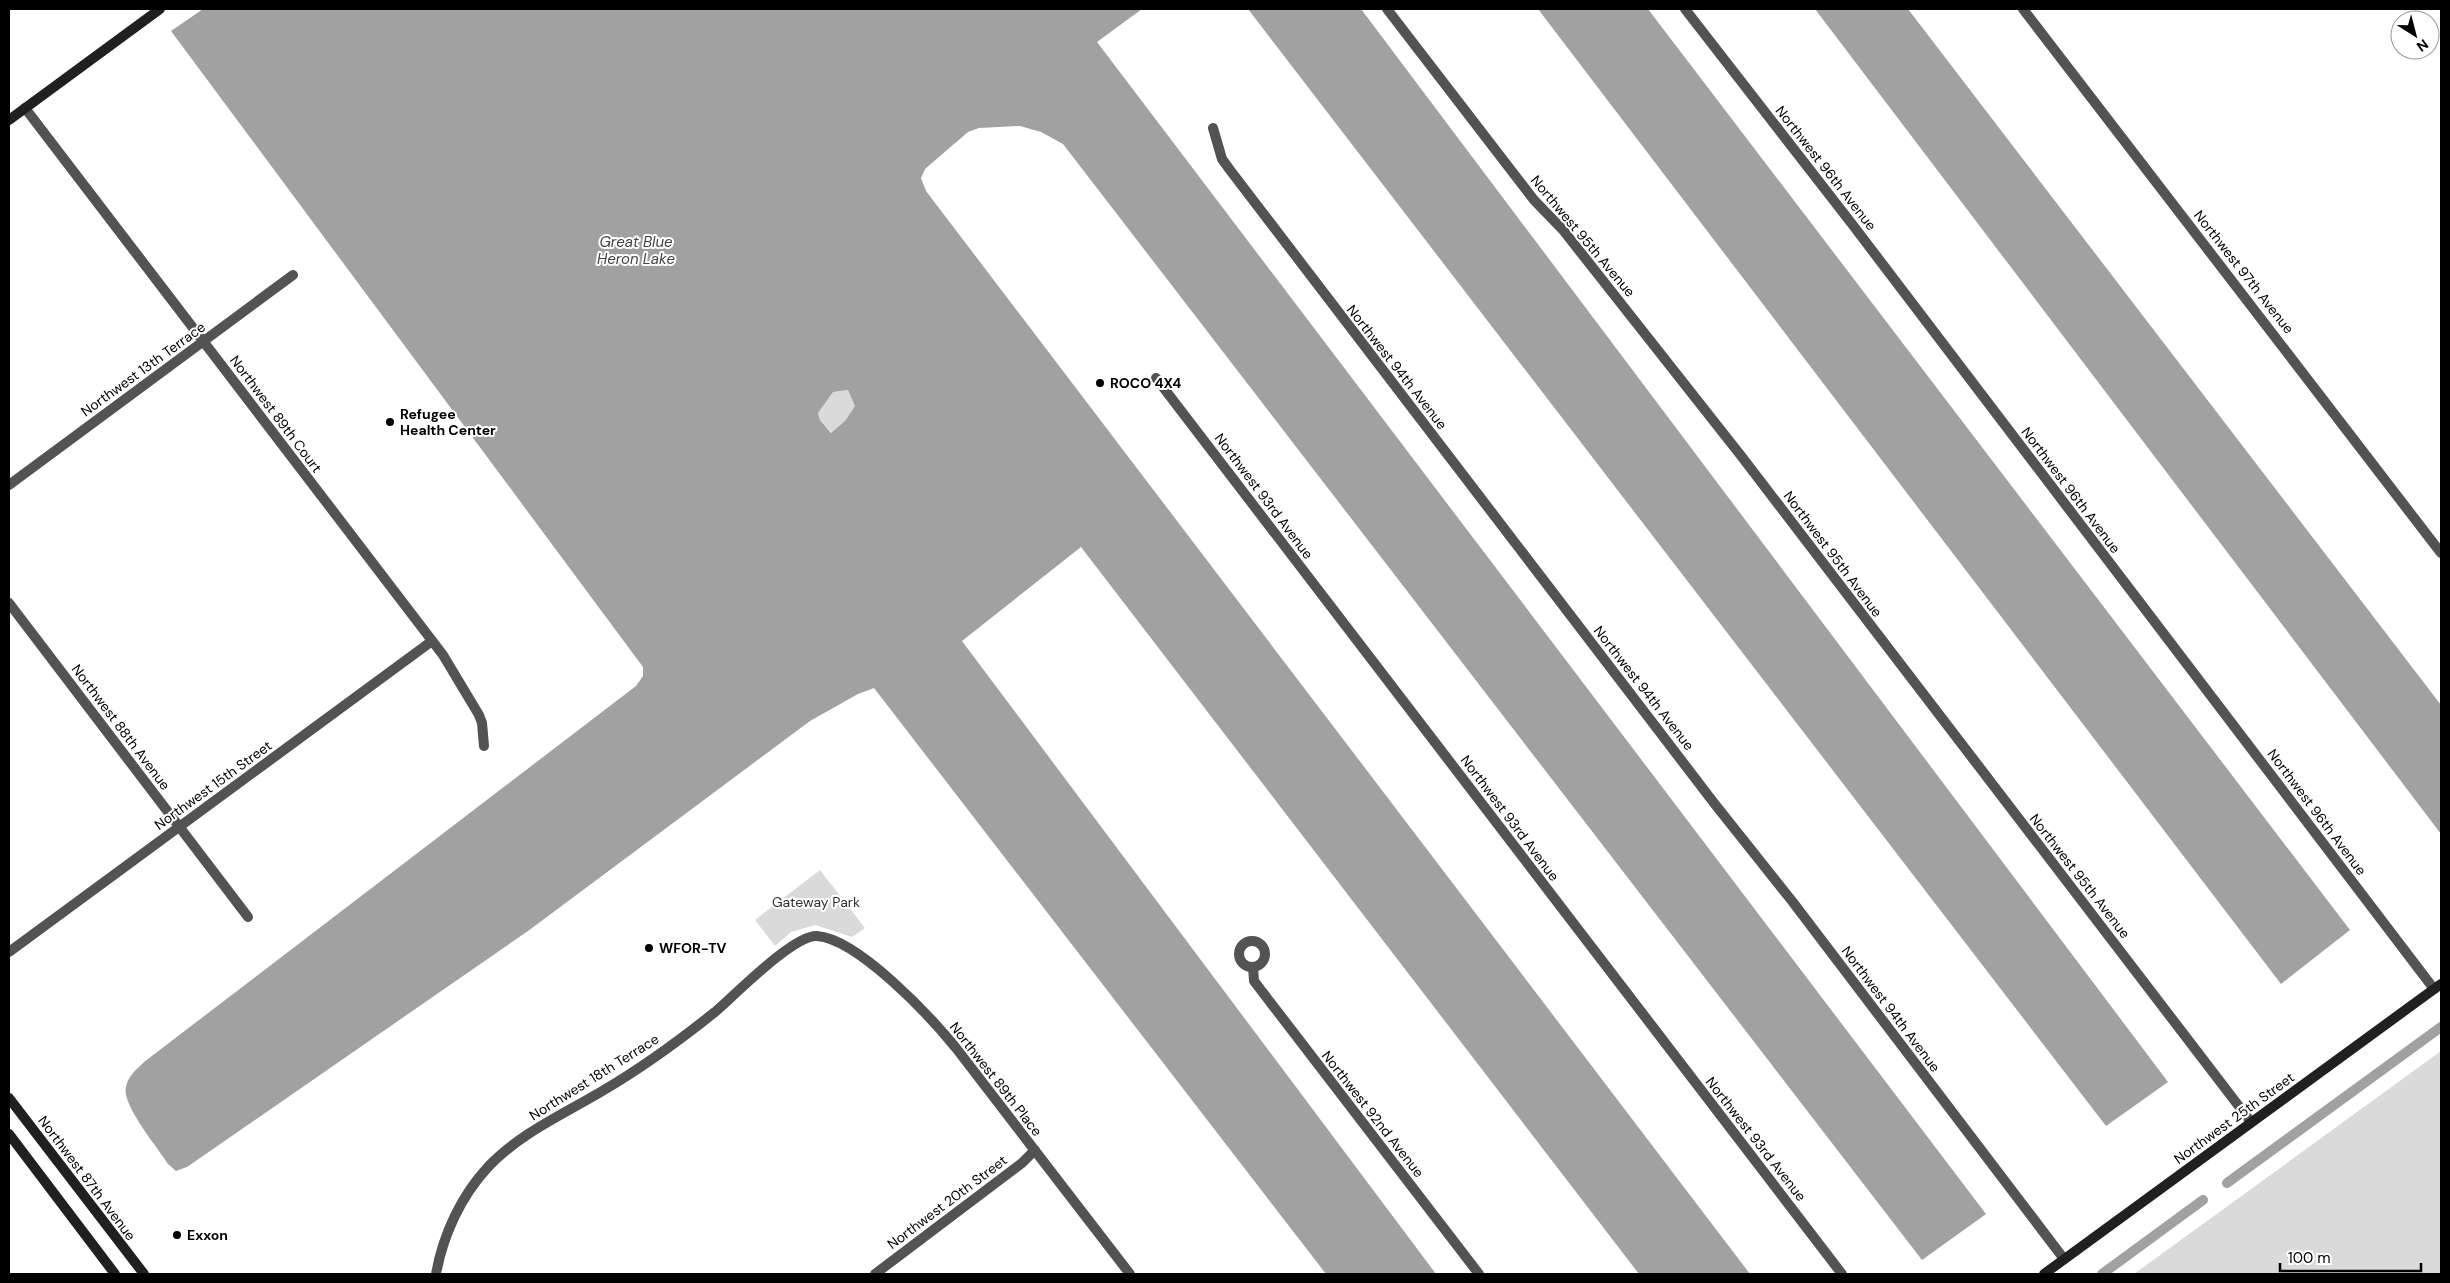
<svg xmlns="http://www.w3.org/2000/svg" width="2450" height="1283" viewBox="0 0 2450 1283" font-family="'DM Sans',sans-serif">
<style>
.green{fill:#dadada}
.water{fill:#a1a1a1;fill-rule:evenodd}
.lines{fill:none;stroke-linecap:round;stroke-linejoin:round}
.canal{stroke:#a1a1a1;stroke-width:10}
.minor{stroke:#535353;stroke-width:10}
.tertiary{stroke:#535353;stroke-width:10}
.secondary{stroke:#202020;stroke-width:10}
.poi-dot{fill:#000;stroke:#fff;stroke-width:2}
.labels{text-anchor:middle;dominant-baseline:central;stroke-width:4;stroke-linejoin:round;paint-order:stroke}
.street-label{font-size:14px;fill:#000;stroke:#fff}
.poi-label{font-size:14px;font-weight:bold;fill:#000;stroke:#fff;text-anchor:start}
.park-label{font-size:14px;fill:#313131;stroke:#fff}
.water-label{font-size:15px;font-style:italic;fill:#424242;stroke:#fff}
</style>
<rect width="100%" height="100%" fill="#fff"/>
<path class="green" d="M848,390L855,406L845,421L832,433L820,420L818,413L833,392Z
M820,870L865,928L852,937L815,925L791,932L775,946L755,920Z
M2441,1051V1274H2134Z"/>
<path class="water" d="M203,9H1142L1097,42L1986,1214L1922,1260L1063,144L1041,132L1020,126L979,128L968,132L925,169L921,178L926,191L1750,1274H1639L1081,547L962,641L1436,1274H1326L874,688L858,694L810,721L528,931L187,1167L176,1171L168,1164C158,1148 121,1104 126,1087C128,1076 137,1069 144,1062L636,686L643,676V667L171,31ZM848,390L855,406L845,421L831,433L820,420L818,413L833,392Z
M1248,9H1361L2168,1082L2106,1126Z
M1538,9H1648L2350,930L2281,984Z
M1815,9H1908L2441,705V834Z"/>
<g class="lines">
<path class="canal" d="M2227,1183L2441,1027
M2102,1274L2203,1200"/>
<path class="minor" d="M1387,9L1534,200L1563,230L1742,457L2251,1122
M1685,9L1852,224L2434,989
M25,108L443,655L479,715L482,723L484,746
M1213,128L1222,159L1230,170L1714,803L1792,901L2064,1259
M1156,378L1842,1274
M9,485L293,275
M9,603L248,917
M1239 954a13 13 0 1 1 26 0a13 13 0 1 1-26 0Z
M9,952L432,641
M1253,967L1254,981L1479,1274
M436,1274C443,1235 461,1196 488,1167C520,1133 564,1114 604,1090C643,1067 680,1040 715,1012C735,995 793,935 817,936C858,939 930,1016 956,1048L1130,1274
M875,1274L1022,1163L1035,1150"/>
<path class="tertiary" d="M2023,9L2441,553"/>
<path class="secondary" d="M9,120L160,9
M9,1098L144,1274
M9,1134L115,1274
M2044,1274L2441,984"/>
</g>
<g class="poi-dot">
<circle cx="1100" cy="383" r="5"/>
<circle cx="390" cy="422" r="5"/>
<circle cx="649" cy="948" r="5"/>
<circle cx="177" cy="1235" r="5"/>
</g>
<g class="labels">
<g class="street-label">
<text transform="translate(1826 168) rotate(52)">Northwest 96th Avenue</text>
<text transform="translate(1583 236) rotate(50)">Northwest 95th Avenue</text>
<text transform="translate(2244 272) rotate(52)">Northwest 97th Avenue</text>
<text transform="translate(1397 367) rotate(52)">Northwest 94th Avenue</text>
<text transform="translate(143 369) rotate(-36)">Northwest 13th Terrace</text>
<text transform="translate(276 414) rotate(53)">Northwest 89th Court</text>
<text transform="translate(2071 490) rotate(53)">Northwest 96th Avenue</text>
<text transform="translate(1264 496) rotate(53)">Northwest 93rd Avenue</text>
<text transform="translate(1833 554) rotate(53)">Northwest 95th Avenue</text>
<text transform="translate(1644 688) rotate(52)">Northwest 94th Avenue</text>
<text transform="translate(121 727) rotate(53)">Northwest 88th Avenue</text>
<text transform="translate(213 785) rotate(-36)">Northwest 15th Street</text>
<text transform="translate(2317 812) rotate(53)">Northwest 96th Avenue</text>
<text transform="translate(1510 818) rotate(53)">Northwest 93rd Avenue</text>
<text transform="translate(2080 876) rotate(52)">Northwest 95th Avenue</text>
<text transform="translate(1891 1009) rotate(53)">Northwest 94th Avenue</text>
<text transform="translate(594 1077) rotate(-32)">Northwest 18th Terrace</text>
<text transform="translate(996 1079) rotate(52)">Northwest 89th Place</text>
<text transform="translate(1373 1114) rotate(52)">Northwest 92nd Avenue</text>
<text transform="translate(2234 1118) rotate(-36)">Northwest 25th Street</text>
<text transform="translate(1756 1139) rotate(52)">Northwest 93rd Avenue</text>
<text transform="translate(87 1178) rotate(53)">Northwest 87th Avenue</text>
<text transform="translate(947 1202) rotate(-37)">Northwest 20th Street</text>
</g>
<g class="poi-label">
<text x="1110" y="383">ROCO 4X4</text>
<text x="400" y="414">Refugee<tspan x="400" dy="16">Health Center</tspan></text>
<text x="659" y="948">WFOR-TV</text>
<text x="187" y="1235">Exxon</text>
</g>
<g class="park-label">
<text x="816" y="902">Gateway Park</text>
</g>
<g class="water-label">
<text x="636" y="242">Great Blue<tspan x="636" dy="17">Heron Lake</tspan></text>
</g>
</g>
<rect width="2450" height="1283" fill="none" stroke="#000000" stroke-width="20"/>
<g transform="translate(2415 35) rotate(144)"><circle r="24" fill="#ffffff" stroke="#999999"/>
<path d="M0-4L9 19L0 12L-9 19Z" fill="#000000"/>
<text y="-8" font-size="14" font-weight="bold" text-anchor="middle" fill="#000000">N</text>
</g>
<path d="M2280 1263v8h141v-8" fill="none" stroke="#000000" stroke-width="2.5"/>
<text x="2288" y="1263" font-size="15" fill="#000000" stroke="#ffffff" stroke-width="4" paint-order="stroke">100 m</text>
</svg>
